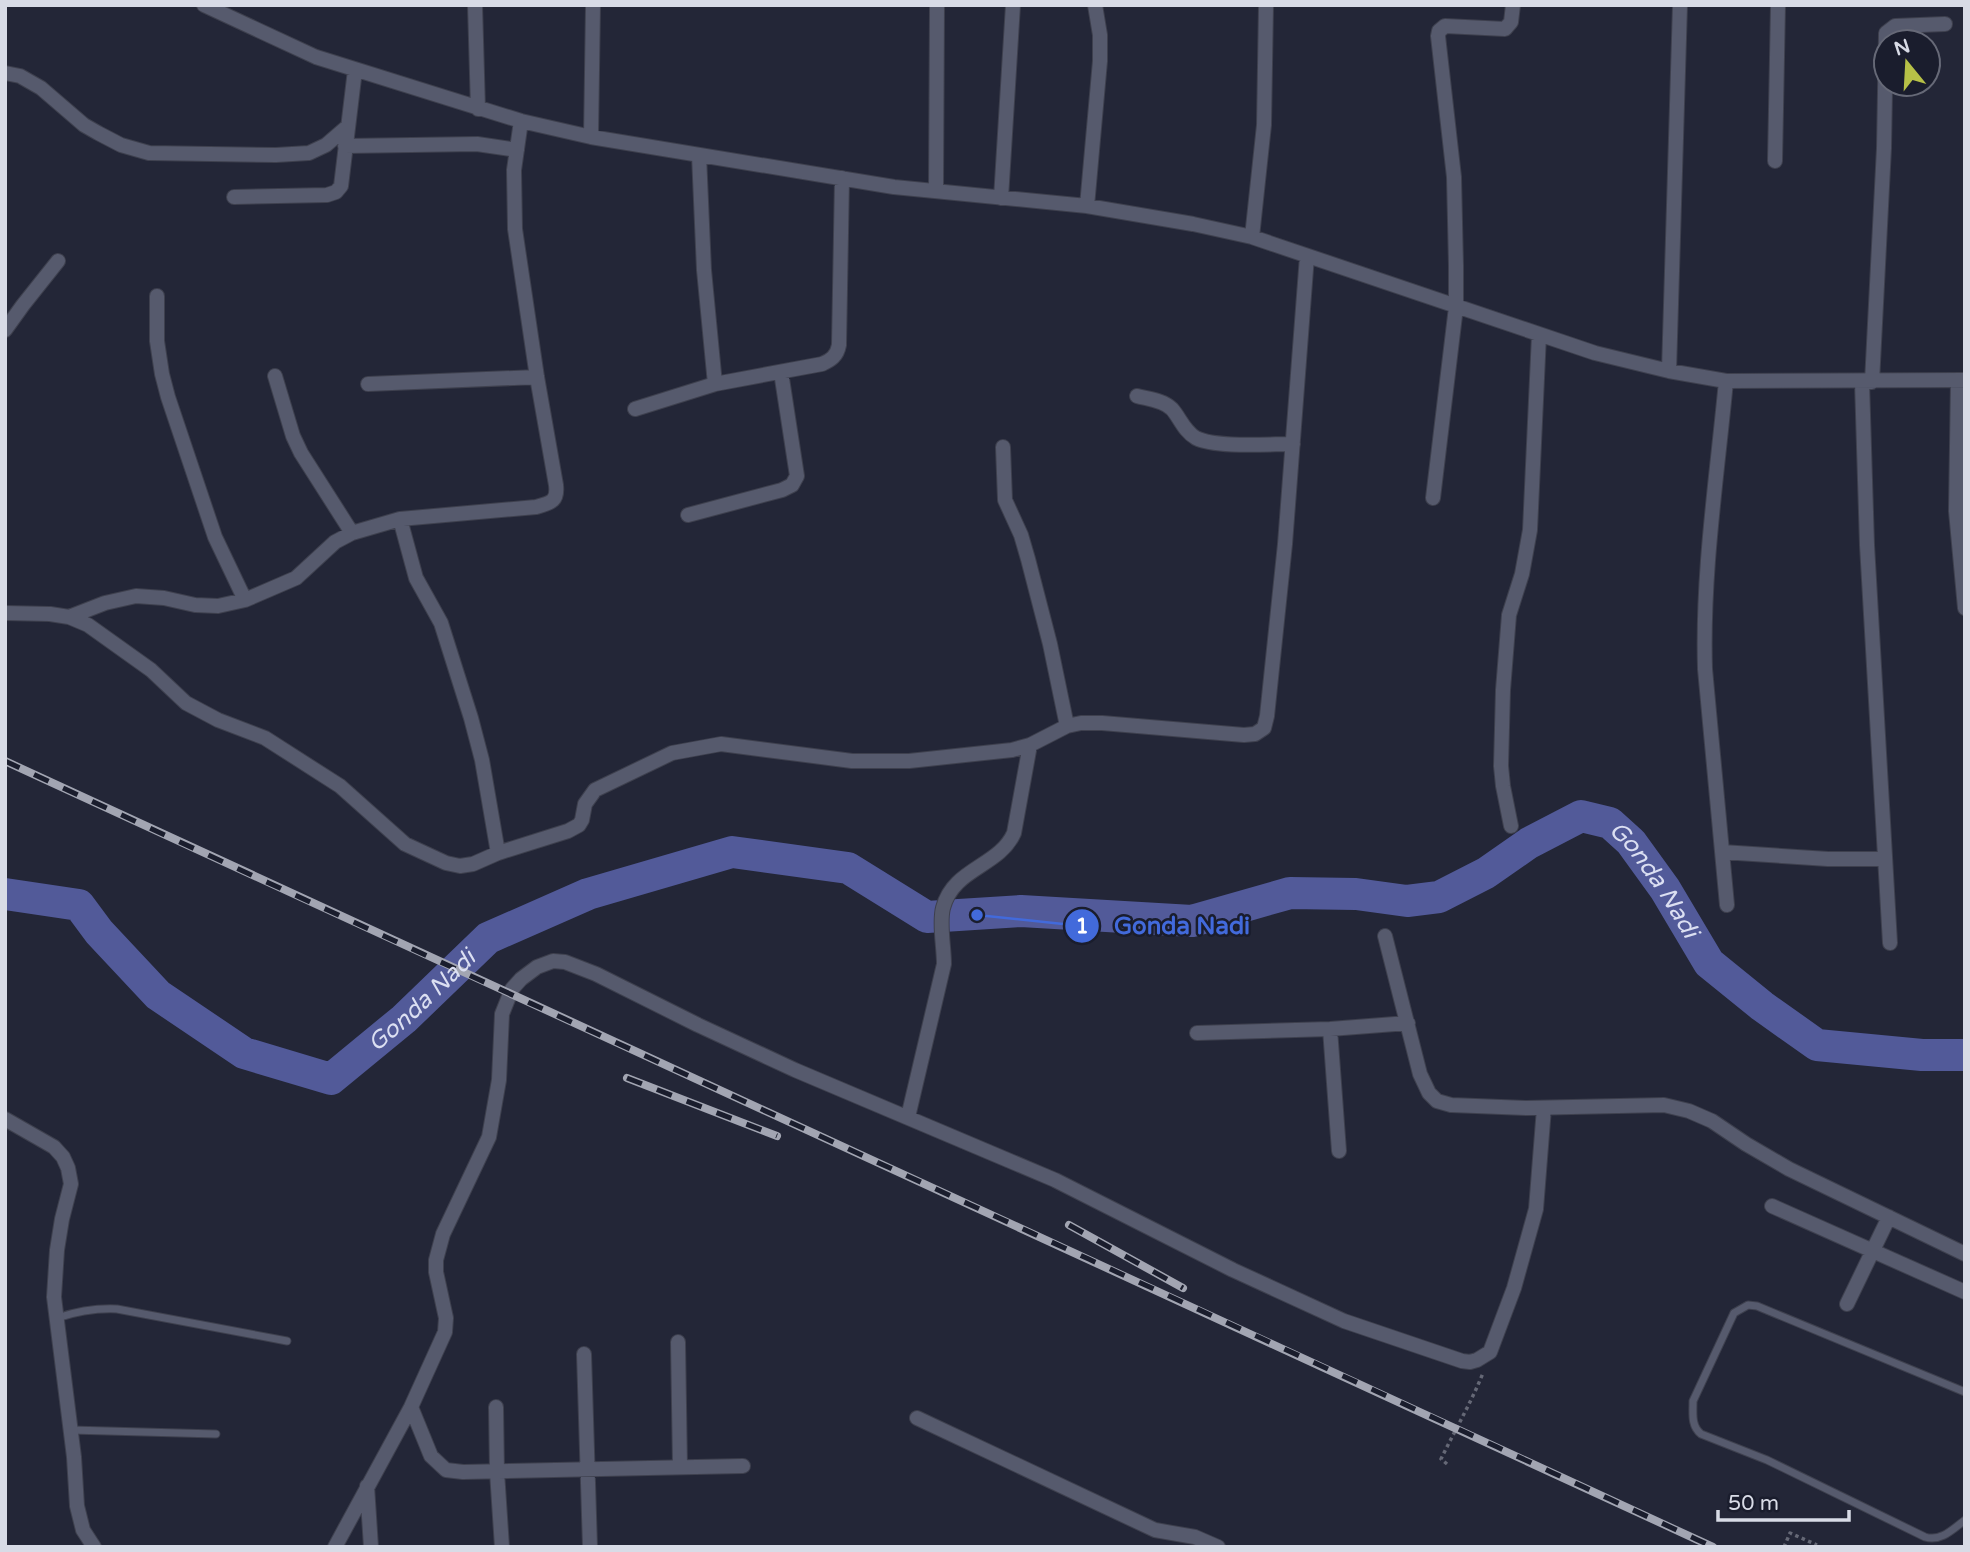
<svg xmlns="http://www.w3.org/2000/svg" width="1970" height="1552" viewBox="0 0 1970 1552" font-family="'Varela Round',sans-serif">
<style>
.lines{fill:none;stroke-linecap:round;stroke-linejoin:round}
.river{stroke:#525a99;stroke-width:32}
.service-casing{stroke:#3e404e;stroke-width:9}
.minor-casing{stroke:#3e404e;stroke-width:16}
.path{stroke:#656876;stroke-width:3.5;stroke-dasharray:3.5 3.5;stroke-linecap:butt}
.service{stroke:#565a6d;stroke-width:7}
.minor{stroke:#565a6d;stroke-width:14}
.rail-casing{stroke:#a2a5b2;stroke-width:8}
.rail{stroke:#1a1d2d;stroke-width:5;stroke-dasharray:16;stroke-linecap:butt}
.labels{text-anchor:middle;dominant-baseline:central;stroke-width:5;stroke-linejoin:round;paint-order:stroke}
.water-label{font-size:24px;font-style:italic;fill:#dbdff2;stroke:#1a1d2d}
.leader{fill:none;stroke:#426adb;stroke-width:2.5}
.callout-dot{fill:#426adb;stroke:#1a1d2d;stroke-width:2.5}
.mark-label{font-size:21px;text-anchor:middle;font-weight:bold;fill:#fff}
.callout-label{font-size:24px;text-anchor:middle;font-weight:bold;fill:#426adb;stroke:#1a1d2d;stroke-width:5;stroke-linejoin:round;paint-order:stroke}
</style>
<rect width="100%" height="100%" fill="#232637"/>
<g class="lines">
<path class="river" id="s1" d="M5,894L79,905L99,932L158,995L244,1053L331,1079L404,1019L488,938L588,894L732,852L848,868L927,917L1021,911L1192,921L1290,893L1356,894L1407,901L1439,897L1486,873L1529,843L1581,816L1610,823L1631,842L1665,889L1709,963L1762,1006L1817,1045L1922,1055H1965"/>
<defs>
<path id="service" d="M57,1318C78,1311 95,1308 117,1309L287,1341
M1965,1392L1757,1306L1748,1305L1734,1313L1693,1401C1693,1414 1691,1426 1701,1434L1767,1460L1925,1537C1941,1542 1953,1529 1965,1520
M71,1430L216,1434"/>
<path id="minor" d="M204,5L316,57L521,121L591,137L894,187L1087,206L1193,224L1252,237L1595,353L1669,371L1726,381L1965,380
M475,5L478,109
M5,73L20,76L41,88L84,125L98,133L121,145L149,153L276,155L309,153L326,145L348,126
M591,137L593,5
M345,146L477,144L517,150
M699,155L704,270L715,384
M1775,161L1778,5
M936,191L937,5
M234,197L327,195L336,192L341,186L355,70
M1001,198L1013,5
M1087,206L1100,61V35L1095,5
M1252,237L1264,125L1266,5
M157,296V341L162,374L168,397L215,537L245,600
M5,330L23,305L58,261
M1669,371L1680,5
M275,376L293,436L301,453L352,533
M1958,380L1956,511L1965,608
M1726,381C1717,477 1702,573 1705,669L1727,905
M1862,382L1867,545L1890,943
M1872,382L1884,148L1886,33L1895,26L1945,24
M368,384L537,377
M1137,396C1148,399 1163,400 1172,409C1180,418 1184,431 1196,438C1216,448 1269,444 1293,444
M635,409L715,384L822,364C831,360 837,356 839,345L842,178
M1003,447L1005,500L1021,535L1028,559L1050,644L1067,726
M1433,498L1456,307V266L1454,177L1438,36L1439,31L1445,26L1505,29L1511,22L1513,5
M688,515L782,490L792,485L797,476L781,372
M400,519L416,578L441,623L471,718L482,760L498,853
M5,613L50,614L69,617L88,625L151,670L186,703L218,720L265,738L340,786L405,844L446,863L460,866L473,864L498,853L568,831L579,825L582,820L585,804L595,790L672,753L721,744L852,761H909L1012,750L1030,745L1067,726L1081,723H1102L1244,735L1255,734L1264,728L1267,716L1285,544L1307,256
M69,617L105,603L136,596L164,598L195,605L218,606L245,600L296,578L335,542L352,533L400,519L536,507C550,503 558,502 556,485L537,377L515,229L514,170L521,121
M1511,826L1503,786L1501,766L1503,690L1509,615L1522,574L1530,530L1539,335
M1722,852L1828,859H1885
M1385,936L1420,1074L1429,1093L1437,1101L1451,1105L1526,1108L1664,1105L1689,1111L1712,1121L1746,1144L1789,1169L1965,1254
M1330,1029L1339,1151
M1197,1033L1330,1029L1408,1023
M908,1117L944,964C944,947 939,923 943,908C953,868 999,867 1014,833L1030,745
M5,1119L54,1147L63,1157L68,1168L71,1184L62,1219L57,1250L54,1297L74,1457L77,1506L83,1530L94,1547
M1772,1206L1965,1292
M1847,1304L1889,1217
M678,1342L680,1467
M584,1354L590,1547
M411,1407L431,1456L446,1470L463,1472L743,1466
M496,1407L497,1472L502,1547
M917,1418L1155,1530L1195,1537L1218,1547
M367,1486L371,1547
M335,1547L411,1407L445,1332L446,1318L436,1272V1260L443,1234L489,1137L499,1080L502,1014L512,989L521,979L537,967L553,961L565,962L596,974L698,1025L795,1070L1055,1180L1233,1270L1344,1321L1462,1361L1470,1362L1477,1360L1490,1352L1514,1288L1536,1209L1544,1108"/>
</defs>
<use href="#service" class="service-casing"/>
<use href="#minor" class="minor-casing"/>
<path class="path" d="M1447,1464L1441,1459C1455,1430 1471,1403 1483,1373
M1784,1547L1790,1533L1817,1545"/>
<use href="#service" class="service"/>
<use href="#minor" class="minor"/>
<defs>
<path id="rail" d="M5,761C574,1025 1145,1283 1713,1547
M627,1078L777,1136
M1069,1225L1183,1288"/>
</defs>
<use href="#rail" class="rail-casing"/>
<use href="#rail" class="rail"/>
</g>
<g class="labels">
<g class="water-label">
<text stroke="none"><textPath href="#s1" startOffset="1853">Gonda Nadi</textPath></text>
<text stroke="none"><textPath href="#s1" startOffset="509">Gonda Nadi</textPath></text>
</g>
</g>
<path class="leader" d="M977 915L1082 926"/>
<g class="callout-dot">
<circle cx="977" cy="915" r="7"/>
<circle cx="1082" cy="926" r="18"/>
</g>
<g class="mark-label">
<text x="1082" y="933">1</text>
</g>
<g class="callout-label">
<text x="1182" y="934">Gonda Nadi</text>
</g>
<rect width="1970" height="1552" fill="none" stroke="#d8dbe6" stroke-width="14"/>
<g transform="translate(1907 63) rotate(342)"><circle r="33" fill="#1a1d2d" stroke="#666977" stroke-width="2"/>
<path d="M0-5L12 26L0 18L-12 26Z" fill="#b7c147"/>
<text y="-10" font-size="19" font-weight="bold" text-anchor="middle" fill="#d8dbe6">N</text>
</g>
<path d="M1718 1510v10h131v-10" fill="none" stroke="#d8dbe6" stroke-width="3.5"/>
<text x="1728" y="1510" font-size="21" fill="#d8dbe6" stroke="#1a1d2d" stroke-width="5" paint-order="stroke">50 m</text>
</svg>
